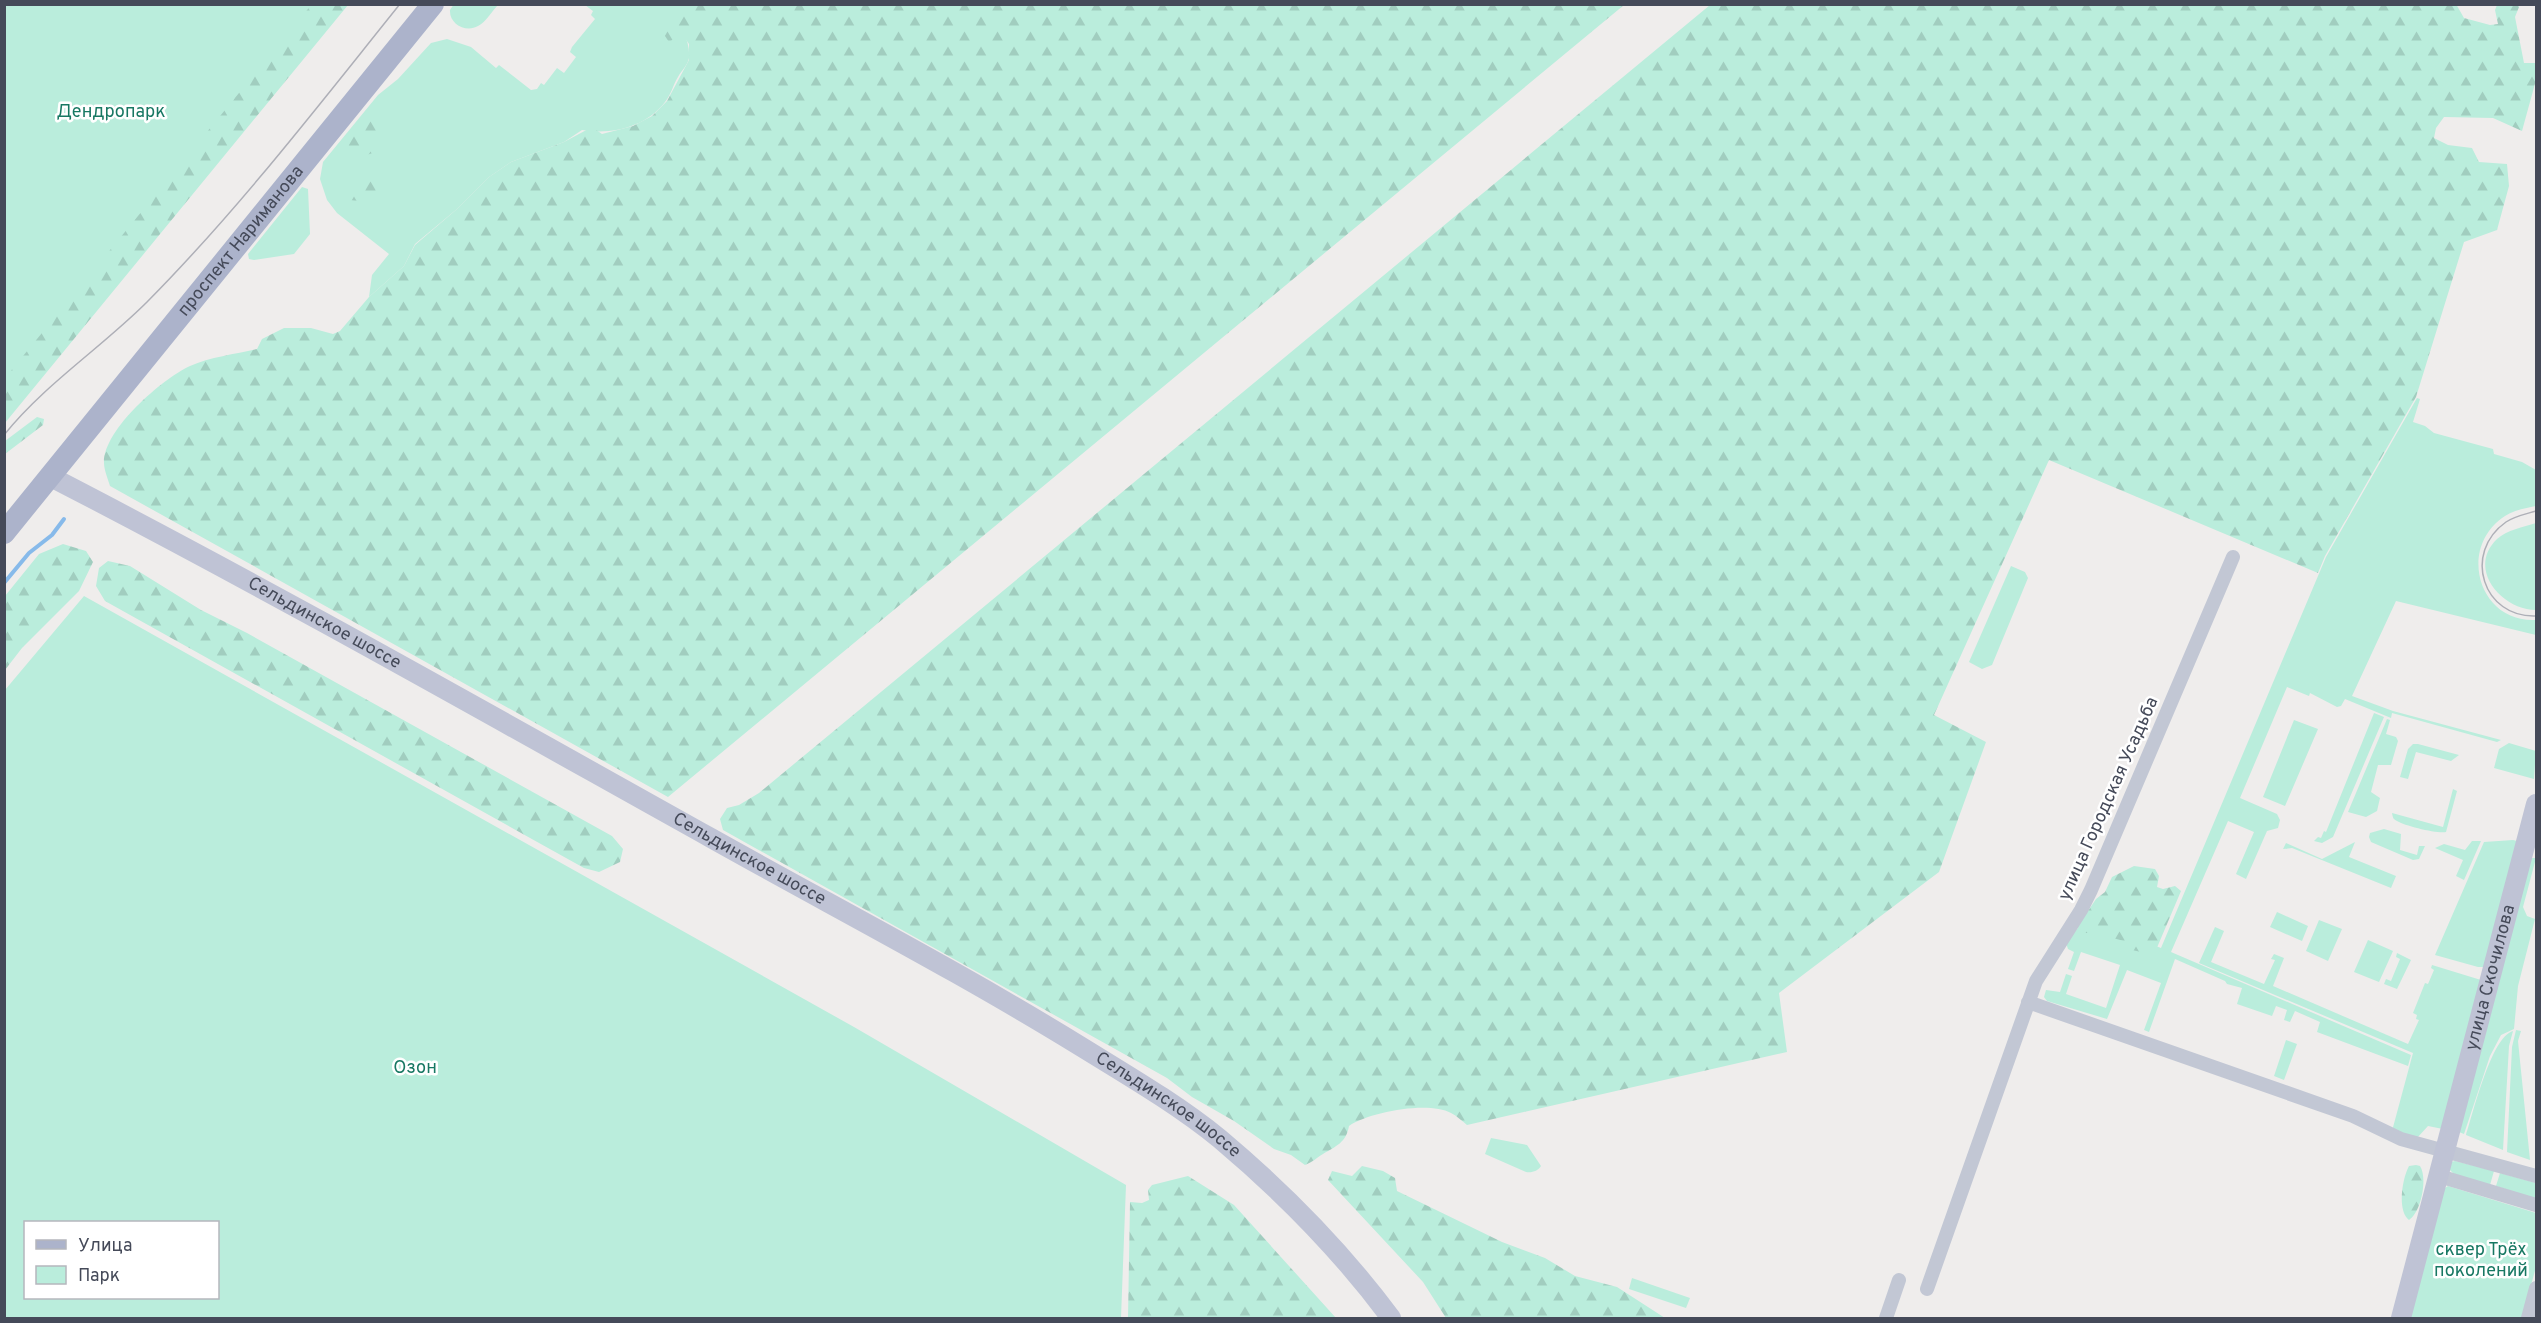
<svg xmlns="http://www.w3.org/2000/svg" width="2541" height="1323" viewBox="0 0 2541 1323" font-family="Overpass,sans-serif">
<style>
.green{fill:#baeddc;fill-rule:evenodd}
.forest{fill:url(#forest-firs)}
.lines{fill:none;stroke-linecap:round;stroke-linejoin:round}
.stream{stroke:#87baea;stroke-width:4}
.street{stroke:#c2c7d4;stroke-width:14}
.secondary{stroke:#bfc3d5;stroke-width:20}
.primary{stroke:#acb3cb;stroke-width:22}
.tram{stroke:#aeafb7;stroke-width:1.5}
.labels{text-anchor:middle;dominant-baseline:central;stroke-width:5;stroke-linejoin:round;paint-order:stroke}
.park-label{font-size:18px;fill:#187863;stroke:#fff}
.street-label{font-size:18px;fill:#454a59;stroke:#fff}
</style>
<defs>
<pattern id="forest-firs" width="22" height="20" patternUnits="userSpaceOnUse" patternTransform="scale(1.5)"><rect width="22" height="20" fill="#baeddc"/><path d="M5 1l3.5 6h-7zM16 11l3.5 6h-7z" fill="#a1cdbf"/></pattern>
</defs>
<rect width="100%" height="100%" fill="#efedec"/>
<path class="green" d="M454,4H498V5C492,11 486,22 478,26C466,33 449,24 450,10Z
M5,5H342L5,407Z
M585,5H681C676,24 691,39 689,58C688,65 681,71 678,77C673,85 671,95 665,102C646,127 612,135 582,130L564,142L511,162L489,177L457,209L415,244L404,266L369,297L372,275L389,254L337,213L327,200L320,179L323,162L378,95L398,79L431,43L447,39L471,47L496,68L499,65L531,90L537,89L541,83L544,85L557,68L564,73L576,57L570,52L572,47L595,19L591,15L593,11Z
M302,187L308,189L310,234L294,254L254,260L249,259L248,254Z
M2417,398L2420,399L2413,422L2425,426L2434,433L2493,449L2494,454L2522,462L2536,470V506C2527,508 2514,510 2505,516C2457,547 2478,623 2536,620V635L2396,601L2352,696L2393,711L2501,740L2497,742L2392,713L2391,718L2345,699L2341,706L2337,707L2310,693L2309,696L2287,687L2240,798L2277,814L2280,820L2278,828L2267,831L2246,879L2236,874L2254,832L2228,821L2171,952L2411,1055L2408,1066L2317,1032L2320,1022L2295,1011L2290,1022L2284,1020L2287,1010L2276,1006L2272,1016L2237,1004L2242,988L2227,984L2225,981L2175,959L2149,1032L2144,1030L2161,983L2127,970L2107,1019L2047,1001L2044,997L2046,990L2060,992L2066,974L2072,976L2066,994L2106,1008L2120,965L2081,952L2074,971L2068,969L2074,952L2068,949L2066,943L2085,919L2161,948L2326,557Z
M2536,523V610C2502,610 2466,569 2497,539C2507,530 2523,527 2536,523Z
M2011,566L2025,572L2028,578L1992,665L1982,669L1969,662Z
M84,596L854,1027L1126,1185L1121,1318H5V690ZM26,1222H218V1298H26Z
M2374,713L2384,717L2333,837L2322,843L2314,841L2318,837L2321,838L2324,831L2326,832Z
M2387,719L2390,720L2386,734L2396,737L2398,741L2391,765H2378L2371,792L2380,798L2377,811L2366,817L2348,812Z
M2294,720L2318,729L2285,806L2263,797Z
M2509,743L2536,751L2534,779L2494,768L2499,749Z
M2413,744H2418L2459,755L2451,761L2416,752L2408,779L2400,777L2408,749Z
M2453,789L2457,791L2446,832C2438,834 2405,826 2397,821C2393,819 2393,818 2392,813L2443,827Z
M2384,829L2401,834L2400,850L2417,855L2419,846H2425L2419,859L2413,860L2371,842L2369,837L2370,833Z
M2513,840L2517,841L2484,967H2478L2435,955L2484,842Z
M2472,841H2481L2464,880L2456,876L2463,860L2435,848L2444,844L2465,850Z
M2355,842L2349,857L2396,876L2391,888L2292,848L2283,849L2286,843L2322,859Z
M2531,858H2536L2523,907L2527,916L2535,919L2518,986L2514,1029L2501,1035L2490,1056L2464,1134L2459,1132Z
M2277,912L2308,926L2302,941L2270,927Z
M2319,920L2342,929L2328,961L2306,951Z
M2215,927L2224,931L2211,962L2264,984L2275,960L2271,959L2274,954L2284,958L2273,986L2408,1044L2419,1020L2416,1019L2417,1015L2413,1013L2425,983L2428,984L2434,970L2431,968L2432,965L2481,980L2443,1129L2428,1126L2417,1138L2392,1131L2413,1053L2199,963Z
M2368,940L2393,951L2379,982L2354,972Z
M2397,953L2411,960L2397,989L2384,984L2386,979L2391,981L2400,959L2396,957Z
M2516,1030L2521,1031L2518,1041L2530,1160L2507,1152L2512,1047Z
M2513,1031L2509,1046L2503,1150L2466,1135C2473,1114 2491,1037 2513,1031Z
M2286,1040L2297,1044L2284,1080L2274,1076Z
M1491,1138L1527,1145L1541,1166C1538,1171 1532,1173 1526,1172L1485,1154Z
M2455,1161L2494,1171L2490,1185L2454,1174L2449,1169L2451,1162Z
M2500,1173L2536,1183V1199L2496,1186Z
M2448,1186L2536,1213V1267L2522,1318H2408L2442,1190Z
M1632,1278L1690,1298L1686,1308L1629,1289Z"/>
<path class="forest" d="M312,4L348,5L5,423V378Z
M2456,4L2464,18L2490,25L2498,24L2495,10L2497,5H2518L2519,7L2515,17L2524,63H2536V80L2522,131L2493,118L2444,117L2436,128L2434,138L2448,145L2472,148L2479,162L2507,164L2509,186L2497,230L2464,242L2416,397L2325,556L2318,573L2049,460L1934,715L1986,742L1939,872L1779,993L1787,1052L1467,1125C1462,1121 1457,1116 1451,1113C1428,1101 1370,1112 1349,1126C1346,1143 1336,1146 1323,1154C1316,1158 1313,1162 1305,1165L1291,1155L1274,1149L1234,1121L1192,1097L1167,1078L723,830L720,819L727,808L739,805L759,793L1710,5Z
M681,5V4L1624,5L668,797L110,486C108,479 104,470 104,463C103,430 162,379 190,366C210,357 236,354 257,349L262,339L284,328H311L333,334L340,331L369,297L404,266L415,245L457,209L489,177L511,162L564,142L592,127L602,134L633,126L652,116L667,101L689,60V44L682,34L669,42L663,33L666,16Z
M363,116L378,122L386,131L378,151L367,155L361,163H350L346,159L348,135Z
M370,174L376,175L379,180C376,198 367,203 350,200L348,196L353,184Z
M37,417L44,419L43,425L5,454V441Z
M63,544L86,551L93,562L79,591L22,648L5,670V596L39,554Z
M108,561L130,566L201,610L247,633L612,836L623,849L620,862L599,872L584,868L105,601L96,586L99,568Z
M2134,866L2155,869L2159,876L2157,887L2163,889L2175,886L2181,891L2156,950L2141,952L2132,950L2124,941L2094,933H2079L2078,926L2096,899L2105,892L2112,877Z
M2416,1165L2420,1166C2428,1178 2421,1213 2409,1220C2397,1211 2402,1179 2409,1166Z
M1362,1166L1383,1171L1395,1178L1397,1191L1502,1242L1545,1258L1575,1276L1617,1287L1665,1318H1446L1423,1282L1328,1180L1332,1171L1352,1176Z
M1188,1176L1234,1205L1336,1318H1128L1130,1202L1142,1203L1149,1200L1148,1190L1152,1185Z"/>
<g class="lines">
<path class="stream" d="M4,583L29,553L52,535L64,519"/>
<path class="street" d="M2028,1002L2353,1116L2401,1139L2536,1176
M2439,1176L2536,1205
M1927,1289L2036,981L2081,910L2091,890L2233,557
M1886,1318L1899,1280
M2528,1318L2536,1288"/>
<g class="secondary">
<path id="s1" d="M51,477C274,592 492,716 711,838C834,907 960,972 1080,1046C1127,1075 1177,1104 1220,1139C1283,1192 1342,1252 1391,1318"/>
<path id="s2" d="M2401,1318L2536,804"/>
</g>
<path class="primary" id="s3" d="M4,533L433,4"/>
<path class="tram" d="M4,435C45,384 101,348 147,302C239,209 318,106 400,4
M2536,511C2526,514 2515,516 2506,522C2462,553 2483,618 2536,616"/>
</g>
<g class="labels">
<g class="park-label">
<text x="111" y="112">Дендропарк</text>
<text x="415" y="1068">Озон</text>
<text x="2481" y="1250">сквер Трёх<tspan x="2481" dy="21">поколений</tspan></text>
</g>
<g class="street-label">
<text stroke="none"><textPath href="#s3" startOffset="376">проспект Нариманова</textPath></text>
<text stroke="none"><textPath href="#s1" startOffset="310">Сельдинское шоссе</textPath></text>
<text transform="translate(2109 799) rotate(-66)">улица Городская Усадьба</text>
<text stroke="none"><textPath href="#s1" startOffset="796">Сельдинское шоссе</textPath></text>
<text stroke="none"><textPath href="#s2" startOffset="352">улица Скочилова</textPath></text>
<text stroke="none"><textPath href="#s1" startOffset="1282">Сельдинское шоссе</textPath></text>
</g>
</g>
<rect width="2541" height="1323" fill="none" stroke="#454a59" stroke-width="12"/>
<rect x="24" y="1221" width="195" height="78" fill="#ffffff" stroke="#b5b7bd" stroke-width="1.5"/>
<rect x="36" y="1240" width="30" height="9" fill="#acb3cb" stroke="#b5b7bd" stroke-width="1.5"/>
<text x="78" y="1251" font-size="18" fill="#454a59">Улица</text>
<rect x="36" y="1266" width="30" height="18" fill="#baeddc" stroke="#b5b7bd" stroke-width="1.5"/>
<text x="78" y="1281" font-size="18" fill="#454a59">Парк</text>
</svg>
